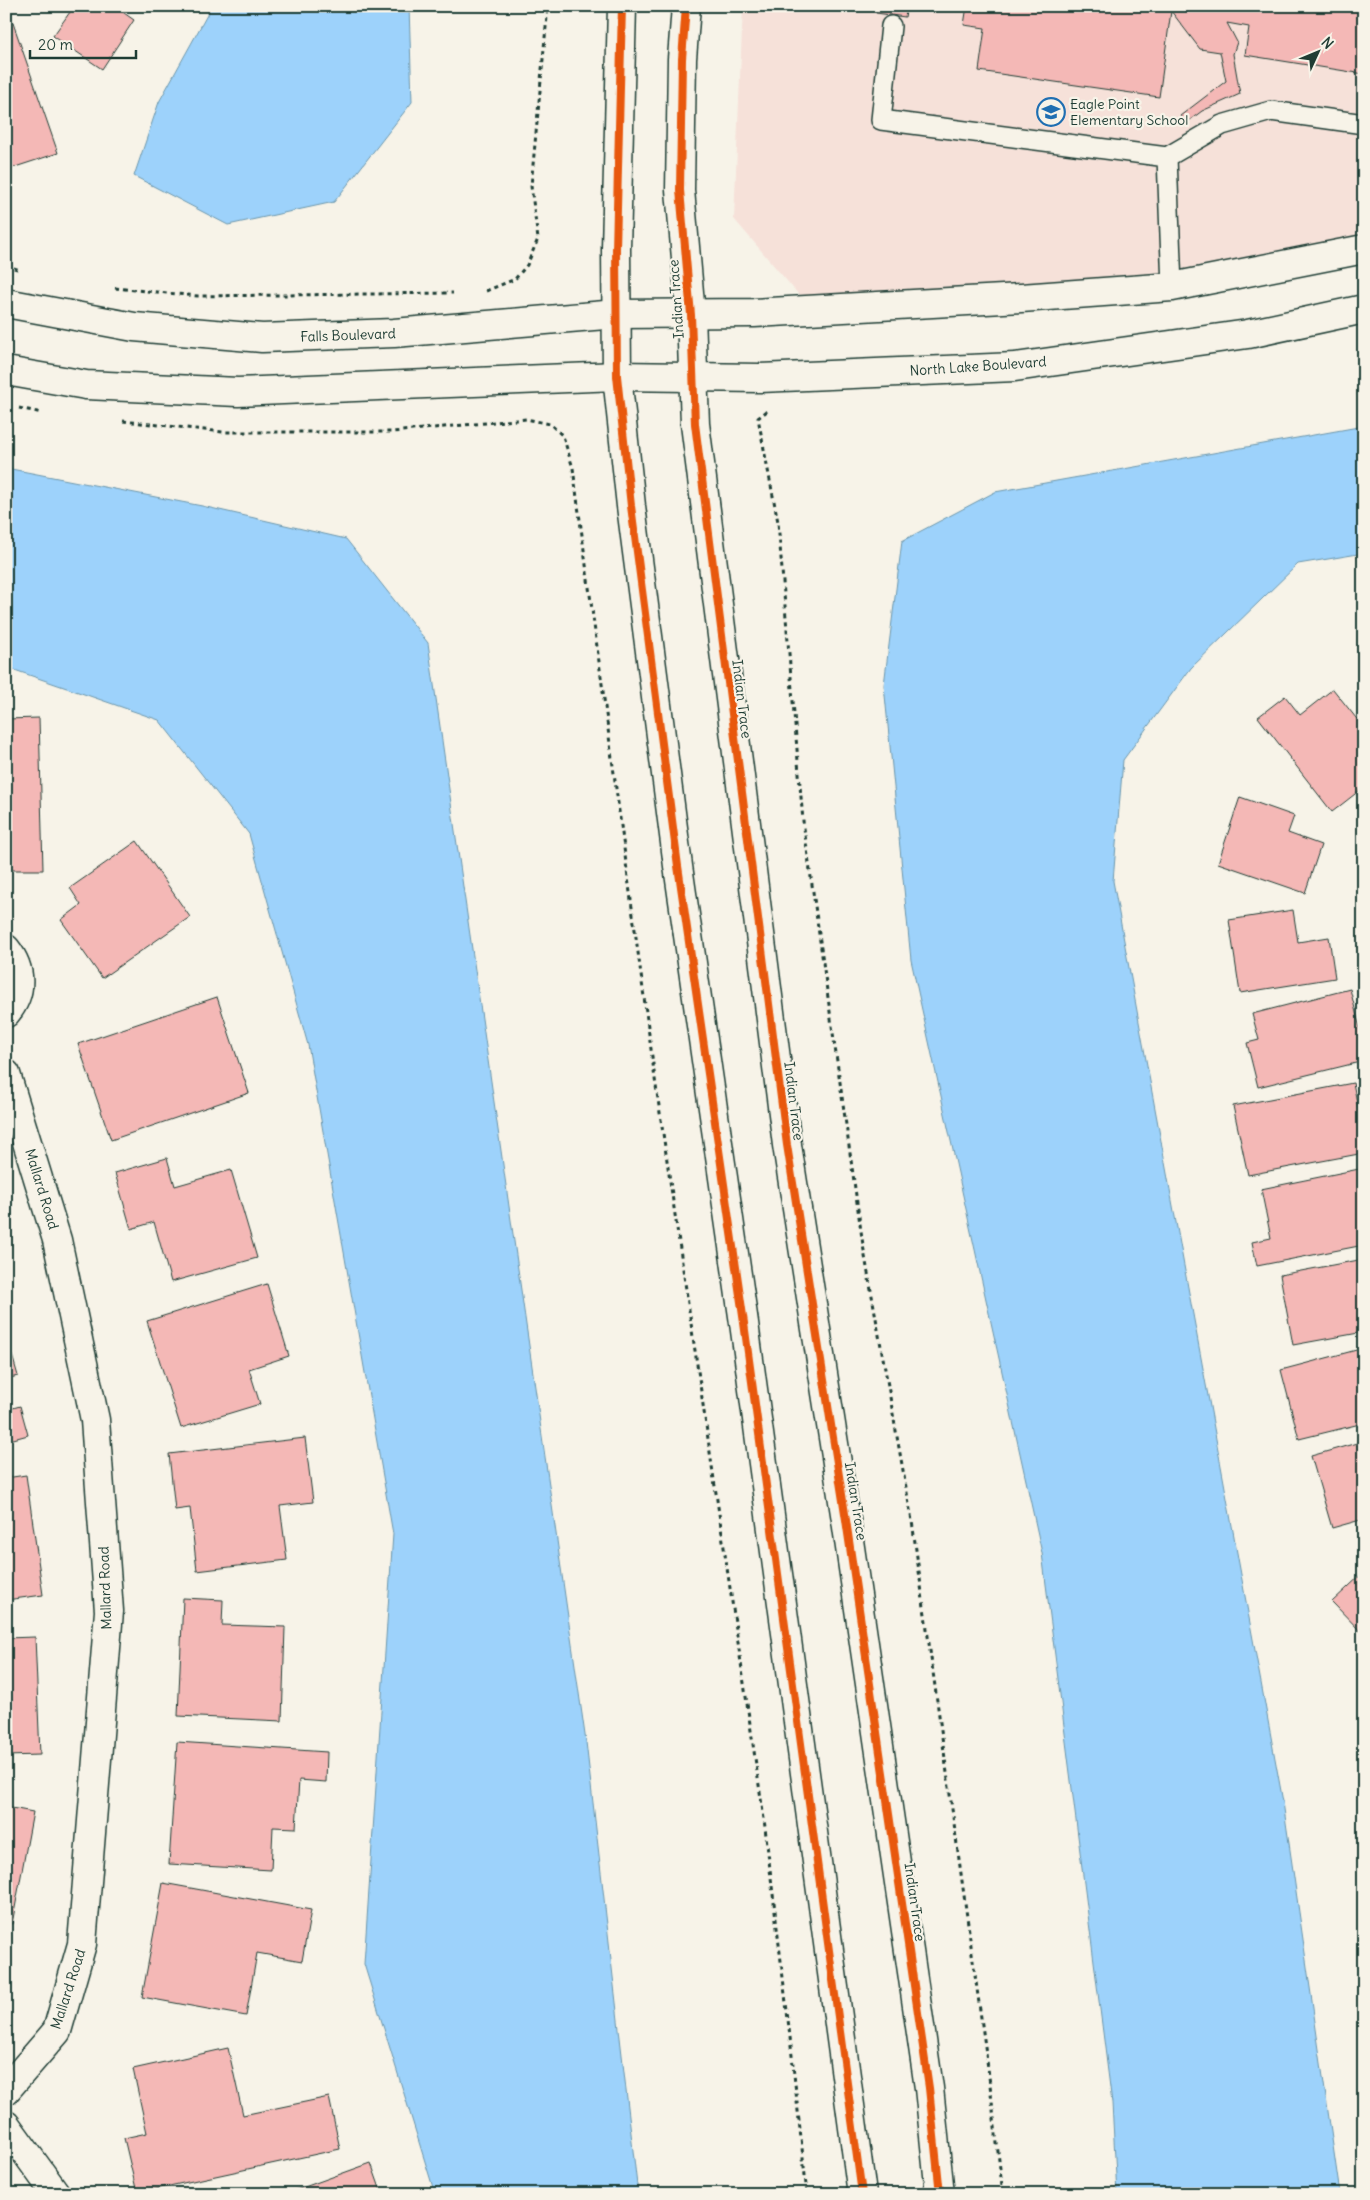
<svg xmlns="http://www.w3.org/2000/svg" width="1370" height="2200" viewBox="0 0 1370 2200" font-family="Delius,sans-serif">
<style>
.built{fill:#f6e1d9}
.water{fill:#9dd2fb;stroke:#6b96ab}
.building{fill:#f4b8b6;stroke:#1f3d34}
.lines{fill:none;stroke-linecap:round;stroke-linejoin:round}
.lane-casing{stroke:#1f3d34;stroke-width:22}
.street-casing{stroke:#1f3d34;stroke-width:31}
.secondary-casing{stroke:#1f3d34;stroke-width:31}
.path{stroke:#1f3d34;stroke-width:3;stroke-dasharray:4 4;stroke-linecap:butt}
.lane{stroke:#f7f3e8;stroke-width:19}
.street{stroke:#f7f3e8;stroke-width:28}
.secondary{stroke:#f7f3e8;stroke-width:28}
.cycleway-casing{stroke:#f7f3e8;stroke-width:11}
.cycleway{stroke:#e8590c;stroke-width:8}
.labels{text-anchor:middle;dominant-baseline:central;stroke-width:4.5;stroke-linejoin:round;paint-order:stroke}
.poi-label{font-size:14px;fill:#1f3d34;stroke:#f7f3e8;text-anchor:start}
.street-label{font-size:14px;fill:#1f3d34;stroke:#f7f3e8}
</style>
<rect width="100%" height="100%" fill="#f7f3e8"/>
<filter id="ink" filterUnits="userSpaceOnUse"><feTurbulence type="fractalNoise" baseFrequency=".02" numOctaves="2"/><feDisplacementMap in="SourceGraphic" scale="10" xChannelSelector="R" yChannelSelector="G"/><feConvolveMatrix kernelMatrix="1 2 1 2 8 2 1 2 1" color-interpolation-filters="sRGB"/></filter>
<g filter="url(#ink)">
<path class="built" d="M743,6H1364V249L1172,287L811,309L734,219Z"/>
<path class="water" d="M212,6H409L412,102L334,202L228,225L134,176L159,102Z
M1364,426V553L1298,564L1191,668L1123,760L1113,881L1283,1802L1340,2194H1117L1112,2103L1042,1553L911,960L884,685L902,541L995,492Z
M6,468L202,506L346,539L428,643L586,1742L638,2194H435L364,1964L393,1534L308,1045L249,834L159,720L6,667Z"/>
<path class="building" d="M61,6H114L134,20L102,69L53,36L70,12Z
M877,6H907L905,17L876,13Z
M967,6H1364V74L1245,55L1249,27L1227,23L1237,42L1233,54L1240,94L1202,111L1186,123L1180,116L1226,81L1220,52L1200,49L1171,11L1159,97L979,71L985,28L964,25Z
M13,23L58,153L6,170V25Z
M1333,689L1364,728V787L1332,812L1258,717L1285,696L1300,715Z
M39,718L43,870H6V719Z
M1240,797L1294,816L1288,833L1321,845L1305,893L1218,863Z
M137,841L190,917L102,978L61,920L81,905L70,888Z
M1293,910L1298,942L1329,937L1335,978L1240,993L1229,920Z
M1350,989L1364,1044V1061L1258,1087L1247,1043L1259,1040L1252,1014Z
M217,997L249,1093L111,1140L78,1044Z
M1353,1083L1364,1136V1153L1248,1175L1233,1106Z
M167,1158L175,1186L231,1170L257,1258L171,1282L154,1222L131,1229L115,1173Z
M1364,1168V1245L1257,1266L1252,1242L1271,1238L1261,1189Z
M1364,1259V1332L1293,1345L1280,1275Z
M267,1284L289,1356L249,1369L260,1404L181,1428L147,1321Z
M6,1334L18,1376L6,1379Z
M1364,1348V1423L1299,1439L1281,1370Z
M20,1406L28,1435L6,1441V1410Z
M305,1438L313,1502L280,1506L287,1560L197,1571L190,1508L175,1510L169,1454Z
M1364,1441V1519L1332,1528L1311,1456Z
M26,1475L43,1595L6,1600V1478Z
M1364,1572V1635L1332,1602Z
M183,1598L223,1600L222,1625L285,1627L282,1721L178,1716Z
M35,1637L40,1755L6,1756V1638Z
M177,1742L327,1752L326,1782L299,1780L296,1828L273,1827L271,1870L169,1864Z
M6,1807L33,1812L12,1924L6,1923Z
M163,1883L311,1910L302,1961L257,1953L246,2016L142,1997Z
M228,2048L243,2115L329,2097L340,2149L137,2193L124,2138L147,2133L133,2069Z
M371,2163L382,2194H285Z"/>
<g class="lines">
<defs>
<path id="lane" d="M891,26L881,120L1167,157L1172,287
M1167,157L1222,125L1271,111L1364,124"/>
<path id="street" d="M6,303L134,327L262,338L394,333L617,314L754,313L1021,298L1172,287L1364,249
M6,371L86,385L238,392L617,376L760,378L1015,367L1248,334L1364,309
M6,949C22,969 23,993 6,1013
M6,1074L57,1240L95,1420L109,1611L82,1944L57,2031L6,2090
M6,2125L56,2194"/>
<path id="secondary" d="M622,6L616,249L617,376L631,506L678,866L744,1323L862,2194
M686,6L682,59L680,190L691,315L695,424L787,1145L846,1520L929,2088L940,2194"/>
</defs>
<use href="#lane" class="lane-casing"/>
<use href="#street" class="street-casing"/>
<use href="#secondary" class="secondary-casing"/>
<path class="path" d="M6,266L21,270
M115,288L198,296L453,293
M486,291L515,279L527,265L538,239L531,186L548,6
M19,408L42,413
M767,411L758,418L778,522L803,821L863,1245L912,1521L988,2068L1003,2194
M123,421L223,432H392L526,419L550,424L563,436L573,468L655,1079L764,1819L789,2028L807,2194"/>
<use href="#lane" class="lane"/>
<use href="#street" class="street"/>
<use href="#secondary" class="secondary"/>
<defs>
<path id="cycleway" d="M622,6L616,249L617,376L631,506L678,866L744,1323L862,2194
M686,6L682,59L680,190L691,315L695,424L787,1145L846,1520L929,2088L940,2194"/>
</defs>
<use href="#cycleway" class="cycleway-casing"/>
<use href="#cycleway" class="cycleway"/>
</g>
</g>
<defs>
<symbol id="school-ring" viewBox="-11 -11 22 22"><circle r="9.5" fill="#f7f3e8" stroke="#1f6fb2" stroke-width="1.5"/><path d="M0-5L7-2L0 1L-7-2ZM-4 1L0 2.5L4 1V4Q0 6-4 4Z" fill="#1f6fb2"/></symbol>
</defs>
<g fill-rule="evenodd">
<use href="#school-ring" x="1035" y="96" width="32" height="32"/>
</g>
<g class="labels">
<g class="poi-label">
<text x="1070" y="104">Eagle Point<tspan x="1070" dy="16">Elementary School</tspan></text>
</g>
<g class="street-label">
<text transform="translate(676 299) rotate(-94)">Indian Trace</text>
<text transform="translate(348 335) rotate(-2)">Falls Boulevard</text>
<text transform="translate(978 366) rotate(-4)">North Lake Boulevard</text>
<text transform="translate(742 699) rotate(83)">Indian Trace</text>
<text transform="translate(794 1101) rotate(83)">Indian Trace</text>
<text transform="translate(42 1189) rotate(73)">Mallard Road</text>
<text transform="translate(856 1501) rotate(81)">Indian Trace</text>
<text transform="translate(105 1588) rotate(-92)">Mallard Road</text>
<text transform="translate(915 1902) rotate(82)">Indian Trace</text>
<text transform="translate(68 1989) rotate(-72)">Mallard Road</text>
</g>
</g>
<rect width="1370" height="2200" fill="none" stroke="#f7f3e8" stroke-width="25"/>
<rect x="12" y="12" width="1345" height="2175" fill="none" stroke="#1f3d34" stroke-width="2" filter="url(#ink)"/>
<g transform="translate(1318 52) rotate(46)" stroke="#f7f3e8" stroke-width="4" paint-order="stroke">
<path d="M0-4L9 19L0 12L-9 19Z" fill="#1f3d34"/>
<text y="-8" font-size="14" font-weight="bold" text-anchor="middle" fill="#1f3d34">N</text>
</g>
<path d="M30 50v8h106v-8" fill="none" stroke="#1f3d34" stroke-width="2.5"/>
<text x="38" y="50" font-size="15" fill="#1f3d34" stroke="#f7f3e8" stroke-width="4" paint-order="stroke">20 m</text>
</svg>
